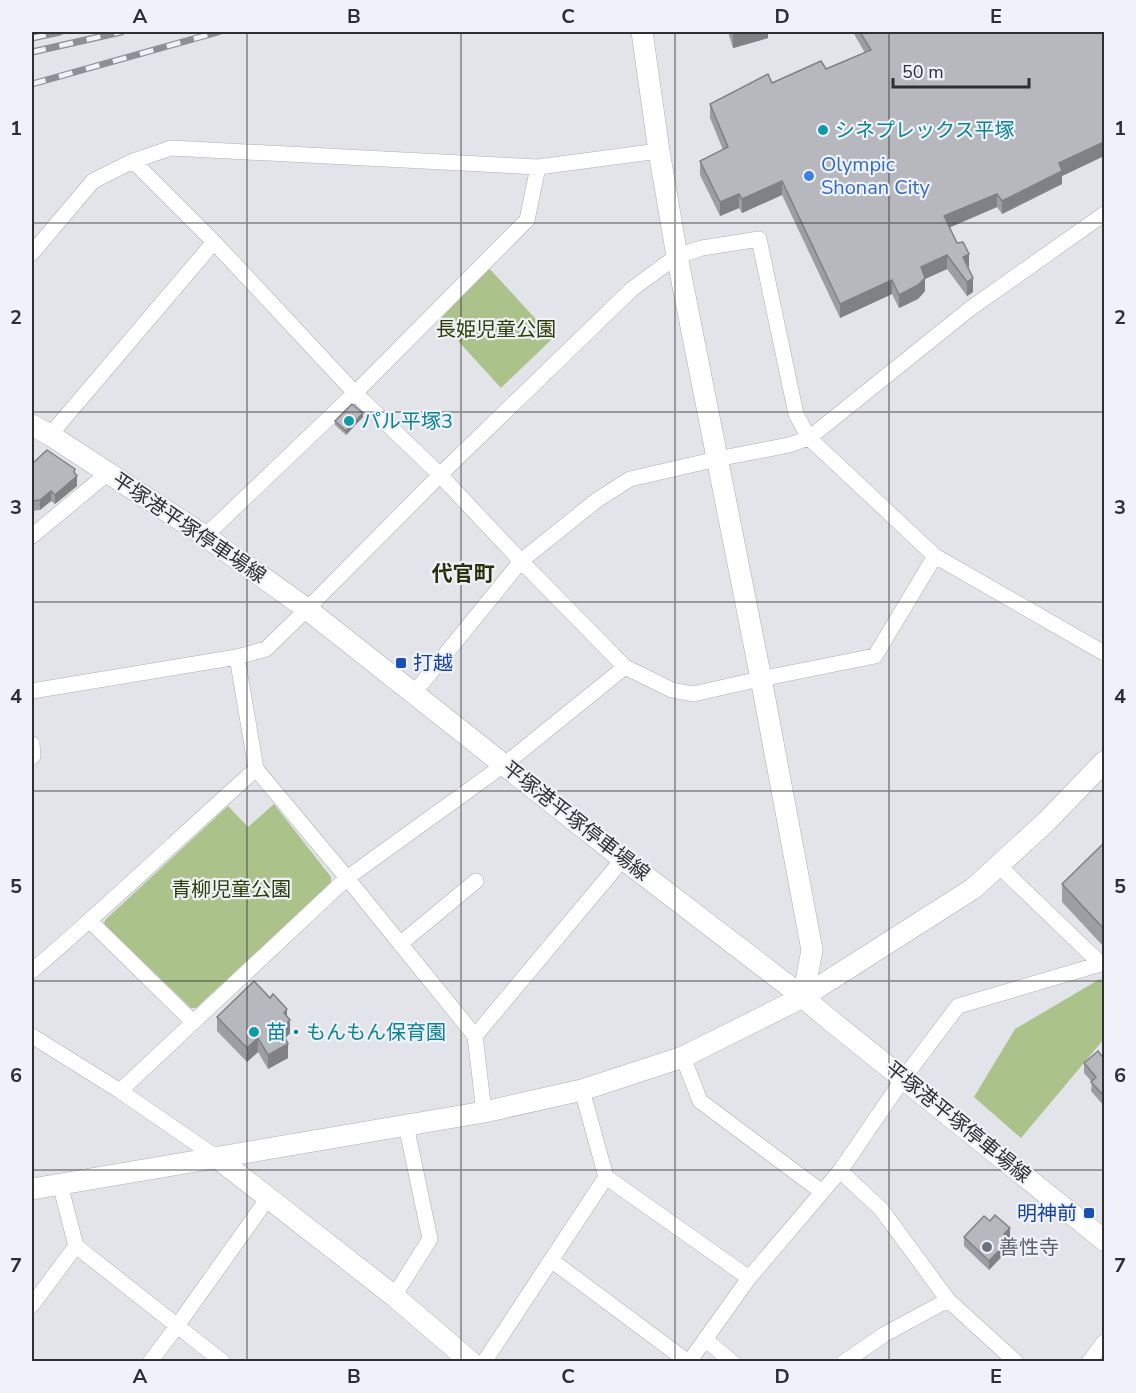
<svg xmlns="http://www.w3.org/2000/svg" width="1136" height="1393" viewBox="0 0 1136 1393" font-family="'Nunito Sans','Noto Sans JP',sans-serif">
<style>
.green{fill:#abc38b}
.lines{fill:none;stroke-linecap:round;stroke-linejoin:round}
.street-casing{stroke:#adafb5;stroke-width:16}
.secondary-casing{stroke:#adafb5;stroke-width:22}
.street{stroke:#fff;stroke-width:15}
.secondary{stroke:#fff;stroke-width:21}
.rail-casing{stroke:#8e8f94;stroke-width:7}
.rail{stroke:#eff2f8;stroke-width:4.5;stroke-dasharray:14;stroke-linecap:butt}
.wall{fill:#9d9ea3}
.shaded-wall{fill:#7f8185}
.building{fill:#b6b8be;stroke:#7f8185;stroke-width:1.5}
.grid{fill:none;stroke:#2f2f32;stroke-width:1.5;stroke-opacity:0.55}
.culture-dot{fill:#0f9aa8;stroke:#eff2f8;stroke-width:2}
.shop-dot{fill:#3f7fe0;stroke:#eff2f8;stroke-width:2}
.transit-dot{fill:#1a4fb4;stroke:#eff2f8;stroke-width:2}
.worship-dot{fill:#6b7280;stroke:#eff2f8;stroke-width:2}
.labels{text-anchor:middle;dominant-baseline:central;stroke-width:4.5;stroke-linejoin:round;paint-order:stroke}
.culture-label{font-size:20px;fill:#0d838f;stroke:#eff2f8;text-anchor:start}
.shop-label{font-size:20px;fill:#366cbe;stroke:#eff2f8;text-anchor:start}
.park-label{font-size:20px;fill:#2c3f07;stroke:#eff2f8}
.street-label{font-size:20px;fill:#2f2f32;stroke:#eff2f8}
.transit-label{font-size:20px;fill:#164399;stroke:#eff2f8;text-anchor:start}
.worship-label{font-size:20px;fill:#5b616d;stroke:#eff2f8;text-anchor:start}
.neighbourhood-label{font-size:21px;font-weight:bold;fill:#28310a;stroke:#eff2f8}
.neatline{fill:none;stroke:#2f2f32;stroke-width:2}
.grid-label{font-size:20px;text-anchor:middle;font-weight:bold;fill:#2f2f32}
</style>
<rect width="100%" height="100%" fill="#e2e4ea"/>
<path class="green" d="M489,268L553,338L501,388L439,320Z
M274,804L331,877V883L196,1008H191L104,924L105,920L228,806L248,827Z
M1100,979L1104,982V1039L1021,1138L974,1097L1015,1029Z"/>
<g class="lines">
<defs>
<path id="street" d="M133,161L214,242L355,393L440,475L521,561L625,667L672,690L693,694L760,679L875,656L935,556
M32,253L93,181L133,161L171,148L538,167L659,151
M50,435L214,242
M32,536L108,473
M205,536L355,393L527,220L538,167
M32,691L237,657L266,649L307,609L448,467L632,289L677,256L702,248L759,239L796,414L809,438L935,556L1104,653
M414,693L521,561L597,500L630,479L717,459L789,445L809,438L971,308L1104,214
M32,744L33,756L32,757
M256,769L347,878L475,1036L484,1112
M999,866L1101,964
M90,921L193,1022
M400,944L476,881
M32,971C108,906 181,836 256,769L237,657
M32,1036L120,1091L216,1157
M475,1036L623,859
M683,1057L700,1101L822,1192
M120,1091L347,878L505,764L625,667
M840,1171L881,1209L948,1300L1016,1362
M606,1177L749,1278
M60,1184L76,1246L223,1362
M551,1260L688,1362
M394,1296L430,1239L406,1125
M32,1305L76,1246
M705,1339L732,1362
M150,1362L177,1326L268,1198
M484,1362L606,1177L582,1090
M689,1362L749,1278L840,1171L903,1079L958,1006L1104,963
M844,1362L885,1334L948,1300
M1089,1362L1104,1342"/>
<path id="secondary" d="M642,32L659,151L677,256L763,689L812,950L803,997
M32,425L50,435L205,536L307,609L623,859L803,997L825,1016L1104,1240
M216,1157L394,1296L471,1362
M32,1189L484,1112L582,1090L683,1057L803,997L974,888L1047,821L1104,762"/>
</defs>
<use href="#street" class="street-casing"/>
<use href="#secondary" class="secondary-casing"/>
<use href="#street" class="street"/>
<use href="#secondary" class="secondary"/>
<defs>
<path id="rail" d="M32,38L60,32
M32,52L121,32
M32,84L218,32"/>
</defs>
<use href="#rail" class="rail-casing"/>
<use href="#rail" class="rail"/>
</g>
<path class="wall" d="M728,32H768V38L733,48Z
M853,32H1104V156L1062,176V184L1002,214L997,207L949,227L968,268L973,292L967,296L947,269L925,279V291L918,299L899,308L892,294L840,318L782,195L742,213L739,208L720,216L700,175V161L723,150L710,118V104L772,83L826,69L865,53Z
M363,417L346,435L335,425V421Z
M32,464L75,473L77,486L55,504L51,501L40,510L32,511Z
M1104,843V947L1062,902V884Z
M287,1016L290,1033L285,1038L288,1058L268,1069L258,1052L247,1062L217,1031V1017Z
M1104,1059V1106L1091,1091L1092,1082L1084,1073V1063Z
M964,1237L1010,1238H1009L1010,1248L989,1270L964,1246Z"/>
<path class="shaded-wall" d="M742,32H768V38L733,48V34Z
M1104,142V156L1062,176V184L1002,214V201L1059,163Z
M782,181V195L742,213V199Z
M739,194V208L720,216V202Z
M997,194V207L944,230V216Z
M969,254V268L963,257Z
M947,255V269L925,279V291L918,299L899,308V295L921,267Z
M973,278V292L967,296V282Z
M892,280V294L840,318V304Z
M363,413V417L346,435V431Z
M75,469V478L77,476V486L55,504V495L74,472Z
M51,491V501L40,510V500Z
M287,1009V1023L290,1020V1033L281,1043V1029L284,1013Z
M34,1031V1049L32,1054V1036Z
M258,1038V1052L247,1062V1048Z
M288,1044V1058L268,1069V1055Z
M1010,1228V1238L1004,1243V1234Z
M1010,1239V1248L989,1270V1261Z"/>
<path class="building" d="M732,32H742L733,34Z
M860,32H1104V142L1059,163L1062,171L1002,201L997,194L944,216L957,243L963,242L969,254L963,257L973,278L967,282L947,255L921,267L925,278L918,285L899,295L892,280L840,304L782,181L742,199L739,194L720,202L700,161L728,147L710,104L768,74L772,83L821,61L826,69L871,50Z
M352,404L363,413L346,431L335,421Z
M47,450L75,469L74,472L77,476L55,495L51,491L40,500L32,501V464Z
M1104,843V929L1062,884Z
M254,981L270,998L273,994L287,1009L284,1013L290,1020L281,1029L288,1044L268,1055L258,1038L247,1048L217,1017Z
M1098,1051L1104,1059V1096L1091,1082L1096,1077L1084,1063Z
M995,1215L1010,1228L1004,1234L1010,1239L989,1261L964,1237L984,1216L990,1221Z"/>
<path class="grid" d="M247,32V1362M461,32V1362M675,32V1362M889,32V1362M32,223H1104M32,412H1104M32,602H1104M32,791H1104M32,981H1104M32,1170H1104"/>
<g class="culture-dot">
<circle cx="823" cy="130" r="6"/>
<circle cx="349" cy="421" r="6"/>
<circle cx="254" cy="1032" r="6"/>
</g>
<circle class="shop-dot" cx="809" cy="176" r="6"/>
<g class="transit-dot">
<rect x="395" y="657" width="12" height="12" rx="3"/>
<rect x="1083" y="1207" width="12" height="12" rx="3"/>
</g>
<circle class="worship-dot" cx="987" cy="1247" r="6"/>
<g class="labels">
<g class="culture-label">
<text x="835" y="130">シネプレックス平塚</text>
<text x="361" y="421">パル平塚3</text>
<text x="266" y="1032">苗・もんもん保育園</text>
</g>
<g class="shop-label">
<text x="821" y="164">Olympic<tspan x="821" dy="23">Shonan City</tspan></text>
</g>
<g class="park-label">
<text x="496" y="329">長姫児童公園</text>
<text x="231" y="889">青柳児童公園</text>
</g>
<g class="street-label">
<text transform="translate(189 528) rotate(34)">平塚港平塚停車場線</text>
<text transform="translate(576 821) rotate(38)">平塚港平塚停車場線</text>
<text transform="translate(958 1122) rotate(39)">平塚港平塚停車場線</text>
</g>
<g class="transit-label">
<text x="413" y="663">打越</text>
<text x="1077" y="1213" text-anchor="end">明神前</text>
</g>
<g class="worship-label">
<text x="999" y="1247">善性寺</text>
</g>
<g class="neighbourhood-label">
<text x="463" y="574">代官町</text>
</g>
</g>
<rect width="1136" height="1393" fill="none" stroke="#eff2f8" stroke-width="66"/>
<path d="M893 78v9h136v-9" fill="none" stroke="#2f2f32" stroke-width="3"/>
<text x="902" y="78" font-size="18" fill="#2f2f32" stroke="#eff2f8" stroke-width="4.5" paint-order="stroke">50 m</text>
<rect x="33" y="33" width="1070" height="1327" class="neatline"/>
<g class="grid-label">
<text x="140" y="23">A</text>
<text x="354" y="23">B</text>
<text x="568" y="23">C</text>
<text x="782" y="23">D</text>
<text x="996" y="23">E</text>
<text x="16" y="135">1</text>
<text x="1120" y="135">1</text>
<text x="16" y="324">2</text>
<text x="1120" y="324">2</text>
<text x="16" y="514">3</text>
<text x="1120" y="514">3</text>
<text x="16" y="703">4</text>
<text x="1120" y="703">4</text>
<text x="16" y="893">5</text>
<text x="1120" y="893">5</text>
<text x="16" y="1082">6</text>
<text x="1120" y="1082">6</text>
<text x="16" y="1272">7</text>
<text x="1120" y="1272">7</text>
<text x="140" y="1383">A</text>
<text x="354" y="1383">B</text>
<text x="568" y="1383">C</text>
<text x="782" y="1383">D</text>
<text x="996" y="1383">E</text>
</g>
</svg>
